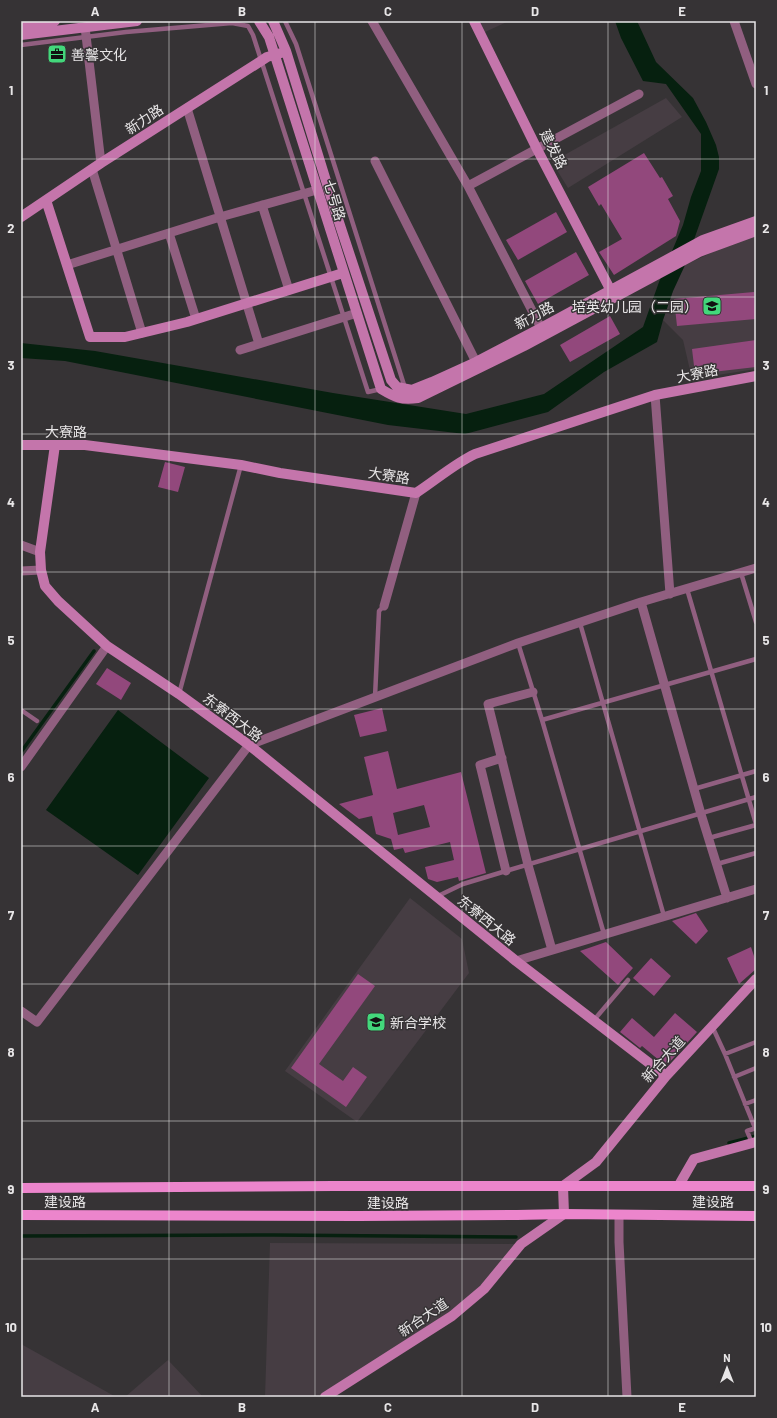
<svg xmlns="http://www.w3.org/2000/svg" width="777" height="1418" viewBox="0 0 777 1418" font-family="Barlow,'Noto Sans SC',sans-serif">
<style>
.built{fill:#463d43}
.water{fill:#06200f}
.lines{fill:none;stroke-linecap:round;stroke-linejoin:round}
.stream{stroke:#06200f;stroke-width:3.5}
.building{fill:#92487c;fill-rule:evenodd}
.lane{stroke:#915f80;stroke-width:4.5}
.street{stroke:#915f80;stroke-width:9}
.secondary{stroke:#c475ab;stroke-width:10}
.primary{stroke:#ec85cc;stroke-width:10}
.grid{fill:none;stroke:#e8e6e7;stroke-width:1;stroke-opacity:0.55}
.labels{text-anchor:middle;dominant-baseline:central;stroke-width:3;stroke-linejoin:round;paint-order:stroke}
.poi-label{font-size:14px;fill:#e8e6e7;stroke:#363335;text-anchor:start}
.street-label{font-size:14px;fill:#e8e6e7;stroke:#363335}
.neatline{fill:none;stroke:#e8e6e7;stroke-width:1.5}
.grid-label{font-size:13px;text-anchor:middle;font-weight:bold;fill:#e8e6e7}
</style>
<rect width="100%" height="100%" fill="#363335"/>
<path class="built" d="M480,21H509L485,32Z
M666,98L682,117L568,188L552,162Z
M756,232V369L692,379L683,340L663,320L673,291L685,265Z
M410,898L462,939L469,973L357,1122L285,1071Z
M270,1243L521,1244L484,1289L325,1397H265Z
M21,1344L116,1397H21Z
M168,1360L203,1397H125Z"/>
<path class="water" d="M615,21H637L656,62L693,98L706,122L716,145L719,157V169L685,265L673,291L663,320L657,342L604,372L548,412L465,434L388,425L65,361L21,358V343L95,351L333,393L466,414L544,394L643,327L659,282L683,225L691,197L701,171V134L666,84L643,81L621,38Z
M118,710L209,778L138,875L46,810Z"/>
<g class="lines">
<path class="stream" d="M21,752L94,651
M729,1143L756,1136
M21,1236L274,1235L516,1237"/>
</g>
<path class="building" d="M644,153L660,178L662,177L673,196L668,199L680,221L676,236L614,275L599,252L622,239L601,204L599,206L588,187Z
M556,212L567,232L518,260L506,240Z
M576,252L589,275L538,304L525,281Z
M754,292L756,319L677,326L674,299Z
M610,316L620,334L570,362L560,345Z
M756,340V367L695,374L692,349Z
M165,462L185,467L178,492L158,487Z
M107,668L131,683L121,700L96,684Z
M382,708L387,731L360,737L354,715Z
M388,751L397,789L461,772L486,873L459,881L458,877L437,882L428,879L425,867L454,860L450,842L405,853L403,848L394,850L391,839L376,834L372,816L359,819L339,804L373,795L364,757ZM424,805L430,827L398,835L393,813Z
M696,913L708,931L696,944L672,921Z
M606,942L633,968L618,985L580,951Z
M751,947L756,962V969L739,984L727,958Z
M651,958L671,976L654,996L633,978Z
M358,974L375,986L319,1064L343,1081L353,1067L367,1077L346,1107L291,1068Z
M675,1013L697,1032L666,1066L642,1046L640,1048L620,1032L632,1018L654,1037Z"/>
<g class="lines">
<path class="lane" d="M285,21L296,44L405,388
M21,45L126,32L232,23L248,26L253,35L368,392L381,389
M741,573L756,622
M687,589L756,824
M580,623L664,916
M518,643L542,720L604,934
M179,694L241,465
M375,697L379,611L384,606
M21,710L37,721
M542,720L756,659
M694,789L756,771
M709,838L756,825
M717,864L756,853
M438,896L463,884L506,871L756,797
M594,1020L628,980
M712,1026L725,1054L755,1128
M725,1054L756,1042
M734,1077L756,1068
M745,1104L756,1100
M752,1143L747,1131L756,1128"/>
<path class="street" d="M372,21L468,186L541,328
M734,21L756,84
M85,27L101,163
M187,108L259,344
M375,161L476,362
M92,169L142,333
M468,186L639,94
M262,205L289,290
M169,233L196,319
M67,265L220,217L317,190
M240,350L357,313
M655,395L670,594
M21,545L40,552
M21,571L41,570
M641,602L756,568
M384,606L416,493
M533,692L488,704L528,865L552,950
M502,758L480,765L506,871
M21,767L107,646
M516,961L756,889
M21,1011L37,1022L249,745L518,643L641,602L701,814L727,898
M619,1215V1242L627,1397"/>
<path class="secondary" d="M259,21L269,37L381,389C396,398 401,400 418,398L524,346L699,252L756,231
M273,21L286,51L335,210L391,380L397,387L412,390L432,382L476,362L541,328L703,240L756,221
M474,21L537,149L610,289
M21,25L55,21
M21,35L137,21
M46,200L90,337H125L187,322L343,273
M21,217L101,163L261,61L267,57L281,53
M21,445H85L241,465L280,473L416,493C436,480 454,464 475,454L655,395L756,376
M55,445L40,552L41,570L45,586L58,601L107,646L179,694L249,745L516,961L666,1076
M679,1185L694,1159L756,1142
M325,1397L452,1316L484,1289L521,1244L564,1214L563,1186L596,1162L666,1076L756,979"/>
<path class="primary" d="M21,1188L334,1186H756
M21,1215L359,1216L517,1215L564,1214L756,1216"/>
</g>
<path class="grid" d="M169,21V1397M315,21V1397M462,21V1397M608,21V1397M21,159H756M21,297H756M21,434H756M21,572H756M21,709H756M21,846H756M21,984H756M21,1121H756M21,1259H756"/>
<defs>
<symbol id="office-square" viewBox="-11 -11 22 22"><rect x="-9" y="-9" width="18" height="18" rx="4" fill="#43d77b" stroke="#363335"/><path d="M-6-3h4V-5.5h4V-3h4V5H-6ZM-1-4.5V-3h2v-1.5ZM-6 0V1H6V0Z" fill="#111"/></symbol>
<symbol id="school-square" viewBox="-11 -11 22 22"><rect x="-9" y="-9" width="18" height="18" rx="4" fill="#43d77b" stroke="#363335"/><path d="M0-5L7-2L0 1L-7-2ZM-4 1L0 2.5L4 1V4Q0 6-4 4Z" fill="#111"/></symbol>
</defs>
<g fill-rule="evenodd">
<use href="#office-square" x="46" y="43" width="22" height="22"/>
<use href="#school-square" x="701" y="295" width="22" height="22"/>
<use href="#school-square" x="365" y="1011" width="22" height="22"/>
</g>
<g class="labels">
<g class="poi-label">
<text x="71" y="54">善馨文化</text>
<text x="698" y="306" text-anchor="end">培英幼儿园（二园）</text>
<text x="390" y="1022">新合学校</text>
</g>
<g class="street-label">
<text transform="translate(144 119) rotate(-33)">新力路</text>
<text transform="translate(554 149) rotate(63)">建发路</text>
<text transform="translate(335 200) rotate(73)">七号路</text>
<text transform="translate(534 315) rotate(-28)">新力路</text>
<text transform="translate(697 373) rotate(-11)">大寮路</text>
<text x="66" y="431">大寮路</text>
<text transform="translate(389 475) rotate(9)">大寮路</text>
<text transform="translate(233 717) rotate(37)">东寮西大路</text>
<text transform="translate(487 920) rotate(39)">东寮西大路</text>
<text transform="translate(663 1059) rotate(-48)">新合大道</text>
<text x="65" y="1201">建设路</text>
<text x="713" y="1201">建设路</text>
<text x="388" y="1202">建设路</text>
<text transform="translate(423 1317) rotate(-34)">新合大道</text>
</g>
</g>
<rect width="777" height="1418" fill="none" stroke="#363335" stroke-width="44"/>
<g transform="translate(727 1368)" stroke="#363335" stroke-width="3" paint-order="stroke">
<path d="M0-3L7 15L0 10L-7 15Z" fill="#e8e6e7"/>
<text y="-6" font-size="11" font-weight="bold" text-anchor="middle" fill="#e8e6e7">N</text>
</g>
<rect x="22" y="22" width="733" height="1374" class="neatline"/>
<g class="grid-label">
<text x="95" y="16">A</text>
<text x="242" y="16">B</text>
<text x="388" y="16">C</text>
<text x="535" y="16">D</text>
<text x="682" y="16">E</text>
<text x="11" y="95">1</text>
<text x="766" y="95">1</text>
<text x="11" y="233">2</text>
<text x="766" y="233">2</text>
<text x="11" y="370">3</text>
<text x="766" y="370">3</text>
<text x="11" y="507">4</text>
<text x="766" y="507">4</text>
<text x="11" y="645">5</text>
<text x="766" y="645">5</text>
<text x="11" y="782">6</text>
<text x="766" y="782">6</text>
<text x="11" y="920">7</text>
<text x="766" y="920">7</text>
<text x="11" y="1057">8</text>
<text x="766" y="1057">8</text>
<text x="11" y="1194">9</text>
<text x="766" y="1194">9</text>
<text x="11" y="1332">10</text>
<text x="766" y="1332">10</text>
<text x="95" y="1412">A</text>
<text x="242" y="1412">B</text>
<text x="388" y="1412">C</text>
<text x="535" y="1412">D</text>
<text x="682" y="1412">E</text>
</g>
</svg>
